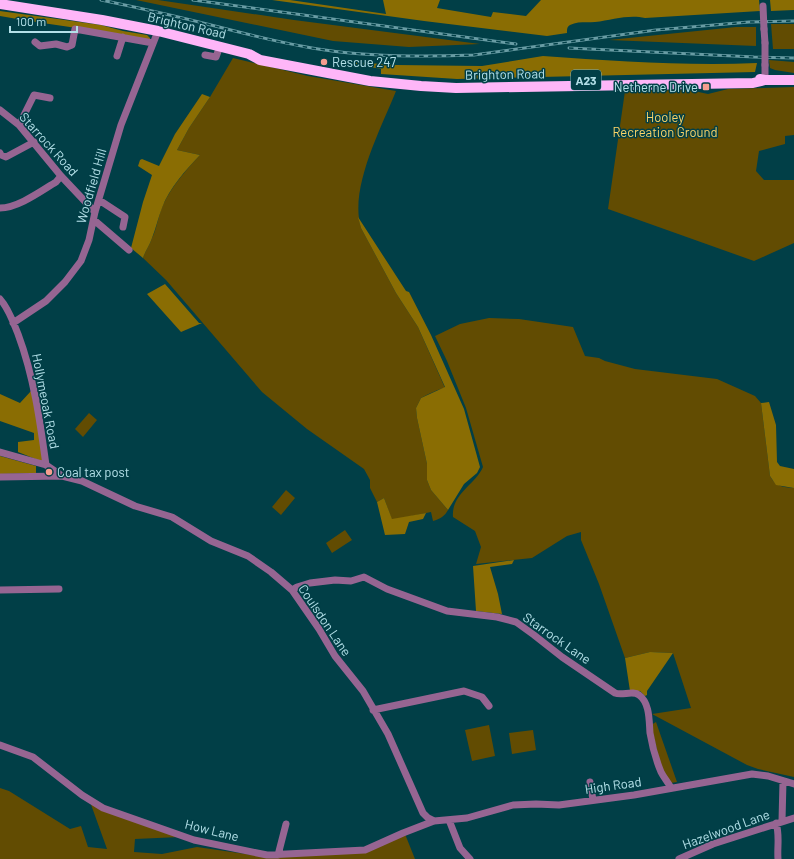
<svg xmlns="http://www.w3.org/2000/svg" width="794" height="859" viewBox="0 0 794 859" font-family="Barlow,sans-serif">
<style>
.green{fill:#624c02}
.forest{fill:#8a6d03}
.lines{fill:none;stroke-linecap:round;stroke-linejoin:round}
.minor{stroke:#966592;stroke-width:7}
.highway{stroke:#feb6f8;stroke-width:10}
.rail-casing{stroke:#689ca4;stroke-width:3}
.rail{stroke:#013f47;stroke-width:1.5;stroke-dasharray:4.5;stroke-linecap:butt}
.minor-bridge{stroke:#966592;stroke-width:7}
.poi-dot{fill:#f59d8f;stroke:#013f47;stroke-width:1.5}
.labels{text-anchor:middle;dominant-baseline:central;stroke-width:3;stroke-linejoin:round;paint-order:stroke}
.shield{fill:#013f47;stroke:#7eb0b8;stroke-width:1}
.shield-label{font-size:12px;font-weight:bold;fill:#b3e0e8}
.street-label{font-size:13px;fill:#b3e0e8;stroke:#013f47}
.poi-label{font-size:13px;fill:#b3e0e8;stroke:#013f47;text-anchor:start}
.park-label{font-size:13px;fill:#fcd467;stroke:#013f47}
</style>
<rect width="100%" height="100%" fill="#013f47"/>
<path class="green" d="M136,0H158L294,20L480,44L409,47L333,41Z
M771,24H794V49H773Z
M736,27H756V46L609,40Z
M233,58L308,76L396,91C381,129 349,188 361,228L396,293L418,327L445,388C441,388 426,395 421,398L416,408L417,418L427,464V480L431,490L448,510C445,516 440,519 433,521L431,512L392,520L384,498L377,502L370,488V480L364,469L307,429L262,392L166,280L143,258C145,251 150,245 152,238C157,228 158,216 163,205C171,187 186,170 200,155L177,150L189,128L210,97Z
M769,60L794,62V73L775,70L770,68Z
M794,87V135L785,136V144L759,151L756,171L764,180H794V243L754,261L608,209L625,91L689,90L708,94L728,89Z
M489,318L519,319L573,327L585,356L599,358L605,361L635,369L717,379L755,396L761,403L770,476C776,487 783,487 794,488V777L758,769L747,765L652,714L691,708L673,653L650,652L625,658L599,584L581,540V532L567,536L532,558L476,564L481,547L475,531L453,517C451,494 475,485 483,467L466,408L447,361L435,336L460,324Z
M89,413L97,420L83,437L75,429Z
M286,490L295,498L281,515L272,507Z
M345,530L352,540L332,553L326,543Z
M656,722L677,782L671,783L662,771L651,725Z
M489,725L495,756L472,761L465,730Z
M533,730L536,750L512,754L509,733Z
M0,788L9,791L70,829L81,826L88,847L107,849L89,799L180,837L135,839L134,852L162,854L197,847L266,857L365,851L405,834L415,859H0Z"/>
<path class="forest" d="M272,0H290L386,14L383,0H440L437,8L491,17L493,12L526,16L541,0H759L760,11L645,18C629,14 612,20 595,22C587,23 578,21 570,25C567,27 567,29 567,33L547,36L424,21Z
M770,0H794V10L771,11Z
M0,11L101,25L123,31L147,35L150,38V40C100,30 50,25 0,16Z
M543,56C615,61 686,66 757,63L755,72L457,79L381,74V69L339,61L396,65L482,66Z
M202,94L210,97L189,128L177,150L200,155C186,170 169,188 162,208C158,218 156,228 152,238C150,245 145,251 143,258L131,248L143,202L152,175L138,166L140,160L142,159L159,166L175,134Z
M358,217L406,291L409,292L431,335L464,409L480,467L477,473L464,484L448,510L431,490L427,480V464L417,418L416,408L421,398L445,387L418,327L396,293L361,228Z
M165,284L199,323H202L181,332L147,294Z
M31,391L36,411L43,462L18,452V442L34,440V433L0,421V394L20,403Z
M769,402L776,425L777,462L780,466L794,469V488L776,485L770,476L761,403Z
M0,456L36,466V473L0,474Z
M384,498L392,519L426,513L423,519L409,522L405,534L385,535L377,502Z
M514,560L512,564L490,567L498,594L502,614L476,611L473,566Z
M650,652L673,653L647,691V695L645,696L640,691H630L625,658Z"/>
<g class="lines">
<path class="minor" d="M764,29L765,43
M35,42L40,46L56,44L67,47L72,45L75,29L153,43
M205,55L216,57L220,46
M117,56L123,37
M765,80V65
M0,110L19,125L61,176L95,212
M19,125L34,95L50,98
M0,153L1,155L6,157L34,142
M99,200L125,217L123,227
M0,208C18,208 41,191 56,182L61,176
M94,220L129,250
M0,299C9,309 13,322 18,334C34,377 40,421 46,465
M13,323L46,301L65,282L81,261L89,240L95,212L121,125L158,31
M0,452L46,465L62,476
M0,477L62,476L82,481L135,506L172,517L211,541L248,556L271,572L292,590L319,629L335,656L363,691L388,734L423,813L428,818L434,821
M0,590L59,589
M292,590L297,587L310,583L335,580L351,581L364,577L387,589L447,611L497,617L516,622L534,635L562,657L615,693C622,696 633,690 639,695C650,703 649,721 650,733C652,745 656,760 661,772C664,778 668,782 671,788
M373,710L464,691L482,697L489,706
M0,745L33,757L82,795L103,808L194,840L267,855L365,850L403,833L434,821L467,818L513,805L536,804L559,805L634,795L752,774L768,776L794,784
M590,782L593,800
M449,820L460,848L470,859
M782,821L783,781
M776,823C780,835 777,847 778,859
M278,855L286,824
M679,859L713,844L794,818"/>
<path class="highway" d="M0,4L102,20L158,31L249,54L260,60L370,81L421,86L456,88L753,83L765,80
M760,79L765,80H794"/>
<defs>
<path id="rail" d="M101,0C140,8 180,17 219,27C254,36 289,45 325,50C374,57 424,57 474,55L656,30L749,22L794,21
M193,0L516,44
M569,48L754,57L794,58"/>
</defs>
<use href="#rail" class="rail-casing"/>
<use href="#rail" class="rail"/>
<path class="minor-bridge" d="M763,6L764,29
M765,43V65"/>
</g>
<g class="poi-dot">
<circle cx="324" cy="62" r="4"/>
<rect x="702" y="83" width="8" height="8" rx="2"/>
<circle cx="49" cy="472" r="4"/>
</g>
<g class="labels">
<rect class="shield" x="571" y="70" width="30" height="20" rx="3"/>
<g class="shield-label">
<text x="586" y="80">A23</text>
</g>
<g class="street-label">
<text transform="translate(187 25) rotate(13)">Brighton Road</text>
<text transform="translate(505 74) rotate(-1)">Brighton Road</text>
<text transform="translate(49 144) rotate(48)">Starrock Road</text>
<text transform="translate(91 186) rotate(-74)">Woodfield Hill</text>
<text transform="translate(46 401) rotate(79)">Hollymeoak Road</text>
<text transform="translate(325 620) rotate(56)">Coulsdon Lane</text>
<text transform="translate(557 638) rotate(35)">Starrock Lane</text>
<text transform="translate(613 785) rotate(-8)">High Road</text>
<text transform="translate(726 829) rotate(-20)">Hazelwood Lane</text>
<text transform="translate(212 830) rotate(14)">How Lane</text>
</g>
<g class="poi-label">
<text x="332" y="62">Rescue 247</text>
<text x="698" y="87" text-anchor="end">Netherne Drive</text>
<text x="57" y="472">Coal tax post</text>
</g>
<g class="park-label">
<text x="665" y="117">Hooley<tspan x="665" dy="15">Recreation Ground</tspan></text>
</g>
</g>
<path d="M10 26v6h67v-6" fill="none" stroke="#b3e0e8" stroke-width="2"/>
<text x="16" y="26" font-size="12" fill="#b3e0e8" stroke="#013f47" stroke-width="3" paint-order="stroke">100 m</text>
</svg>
